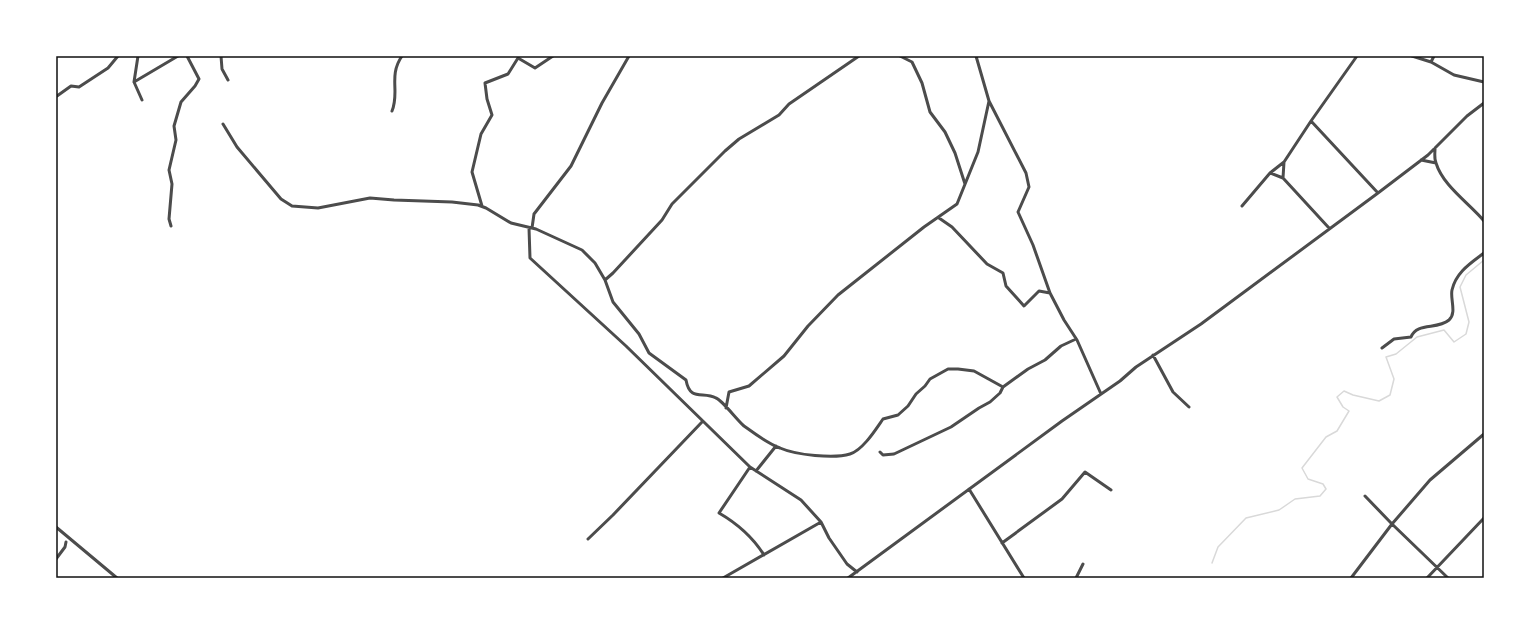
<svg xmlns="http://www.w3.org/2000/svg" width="1540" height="634" viewBox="0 0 1540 634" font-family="'Roboto Condensed',sans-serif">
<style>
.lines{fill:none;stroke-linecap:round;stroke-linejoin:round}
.stream{stroke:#d9d9d9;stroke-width:1.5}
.minor{stroke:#4c4c4c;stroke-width:3}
.neatline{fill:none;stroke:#111;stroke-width:1.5}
</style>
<rect width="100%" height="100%" fill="#fff"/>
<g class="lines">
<path class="stream" d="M1212,563L1218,547L1246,518L1279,510L1295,499L1320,496L1326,489L1323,484L1308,479L1302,468L1326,437L1337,431L1349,411L1343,407L1337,397L1344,391L1353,395L1379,401L1390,395L1394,379L1386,357L1396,354L1417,337L1444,330L1454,342L1466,334L1469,322L1460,287L1466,275L1484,260"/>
<path class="minor" d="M138,56L134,82L142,100
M221,56L222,69L228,80
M900,56L912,62L922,83L930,112L945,132L955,153L965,184
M1357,56L1311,121L1378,193
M1412,56L1431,62L1454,75L1484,82
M1431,62L1434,56
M134,82L178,56
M56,95L57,96L71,86L79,87L108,68L118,56
M989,101L1026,173L1029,187L1018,212L1033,245L1050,293
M392,111C400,92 388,76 402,56
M1311,121L1284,162L1283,178L1329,228
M223,124L237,147L281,199L292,206L318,208L370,198L394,200L452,202L478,205L486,208L511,223L536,229L582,250L595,263L605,280L613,302L639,334L649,353L686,380C690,402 703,391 716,398C723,401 736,419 744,426C755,434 767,443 780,448C796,455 834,459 850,454C863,450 876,429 883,419L898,415L908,406L916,394L925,386L930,379L948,369H958L974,371L1003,387
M1435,148C1435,153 1434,159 1436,163C1443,186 1469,203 1484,221
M1421,160L1436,163
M1270,173L1283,178
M482,206L472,172L481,134L492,115L487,99L485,83L508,74L518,58L535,68L553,56
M1242,206L1270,173L1284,162
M939,218L952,227L987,264L1003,273L1006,286L1024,306L1039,291L1050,293L1064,320L1077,340L1101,394
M171,226L169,219L172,184L169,170L176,140L174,126L181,102L195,86L199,79L187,56
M529,228L530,258L626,346L750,467L801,500L821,522L829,538L847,564L857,572
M532,228L534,214L571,166L602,103L629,56
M605,280L613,273L662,220L672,204L725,151L739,139L779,115L789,104L859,56
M1382,348L1394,339L1411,337C1417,322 1437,330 1449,320C1457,313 1450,299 1452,290C1456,272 1471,263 1484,253
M1153,355L1173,392L1189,407
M726,408L729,392L749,386L784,356L808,326L838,295L924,227L957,204L978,152L989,101L976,56
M880,452L883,455L894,454L951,427L979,408L990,402L1000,393L1003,387L1028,369L1045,360L1061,346L1076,339
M750,467L719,513C738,524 752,536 764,555
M756,471L776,446
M969,489L1024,578
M1365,496L1392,524L1448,578
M56,527L117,578
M588,539L613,515L702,422
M1002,543L1062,499L1085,472L1111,490
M56,559L65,547L66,542
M723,578L821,522
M848,578L1062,421L1120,381L1136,367L1201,324L1378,193L1428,155L1467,116L1484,103
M1076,578L1083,564
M1351,578L1392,524L1430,480L1484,434
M1427,578L1484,518"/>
</g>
<rect width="1540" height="634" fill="none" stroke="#ffffff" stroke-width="114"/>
<rect x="57" y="57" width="1426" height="520" class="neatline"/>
</svg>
